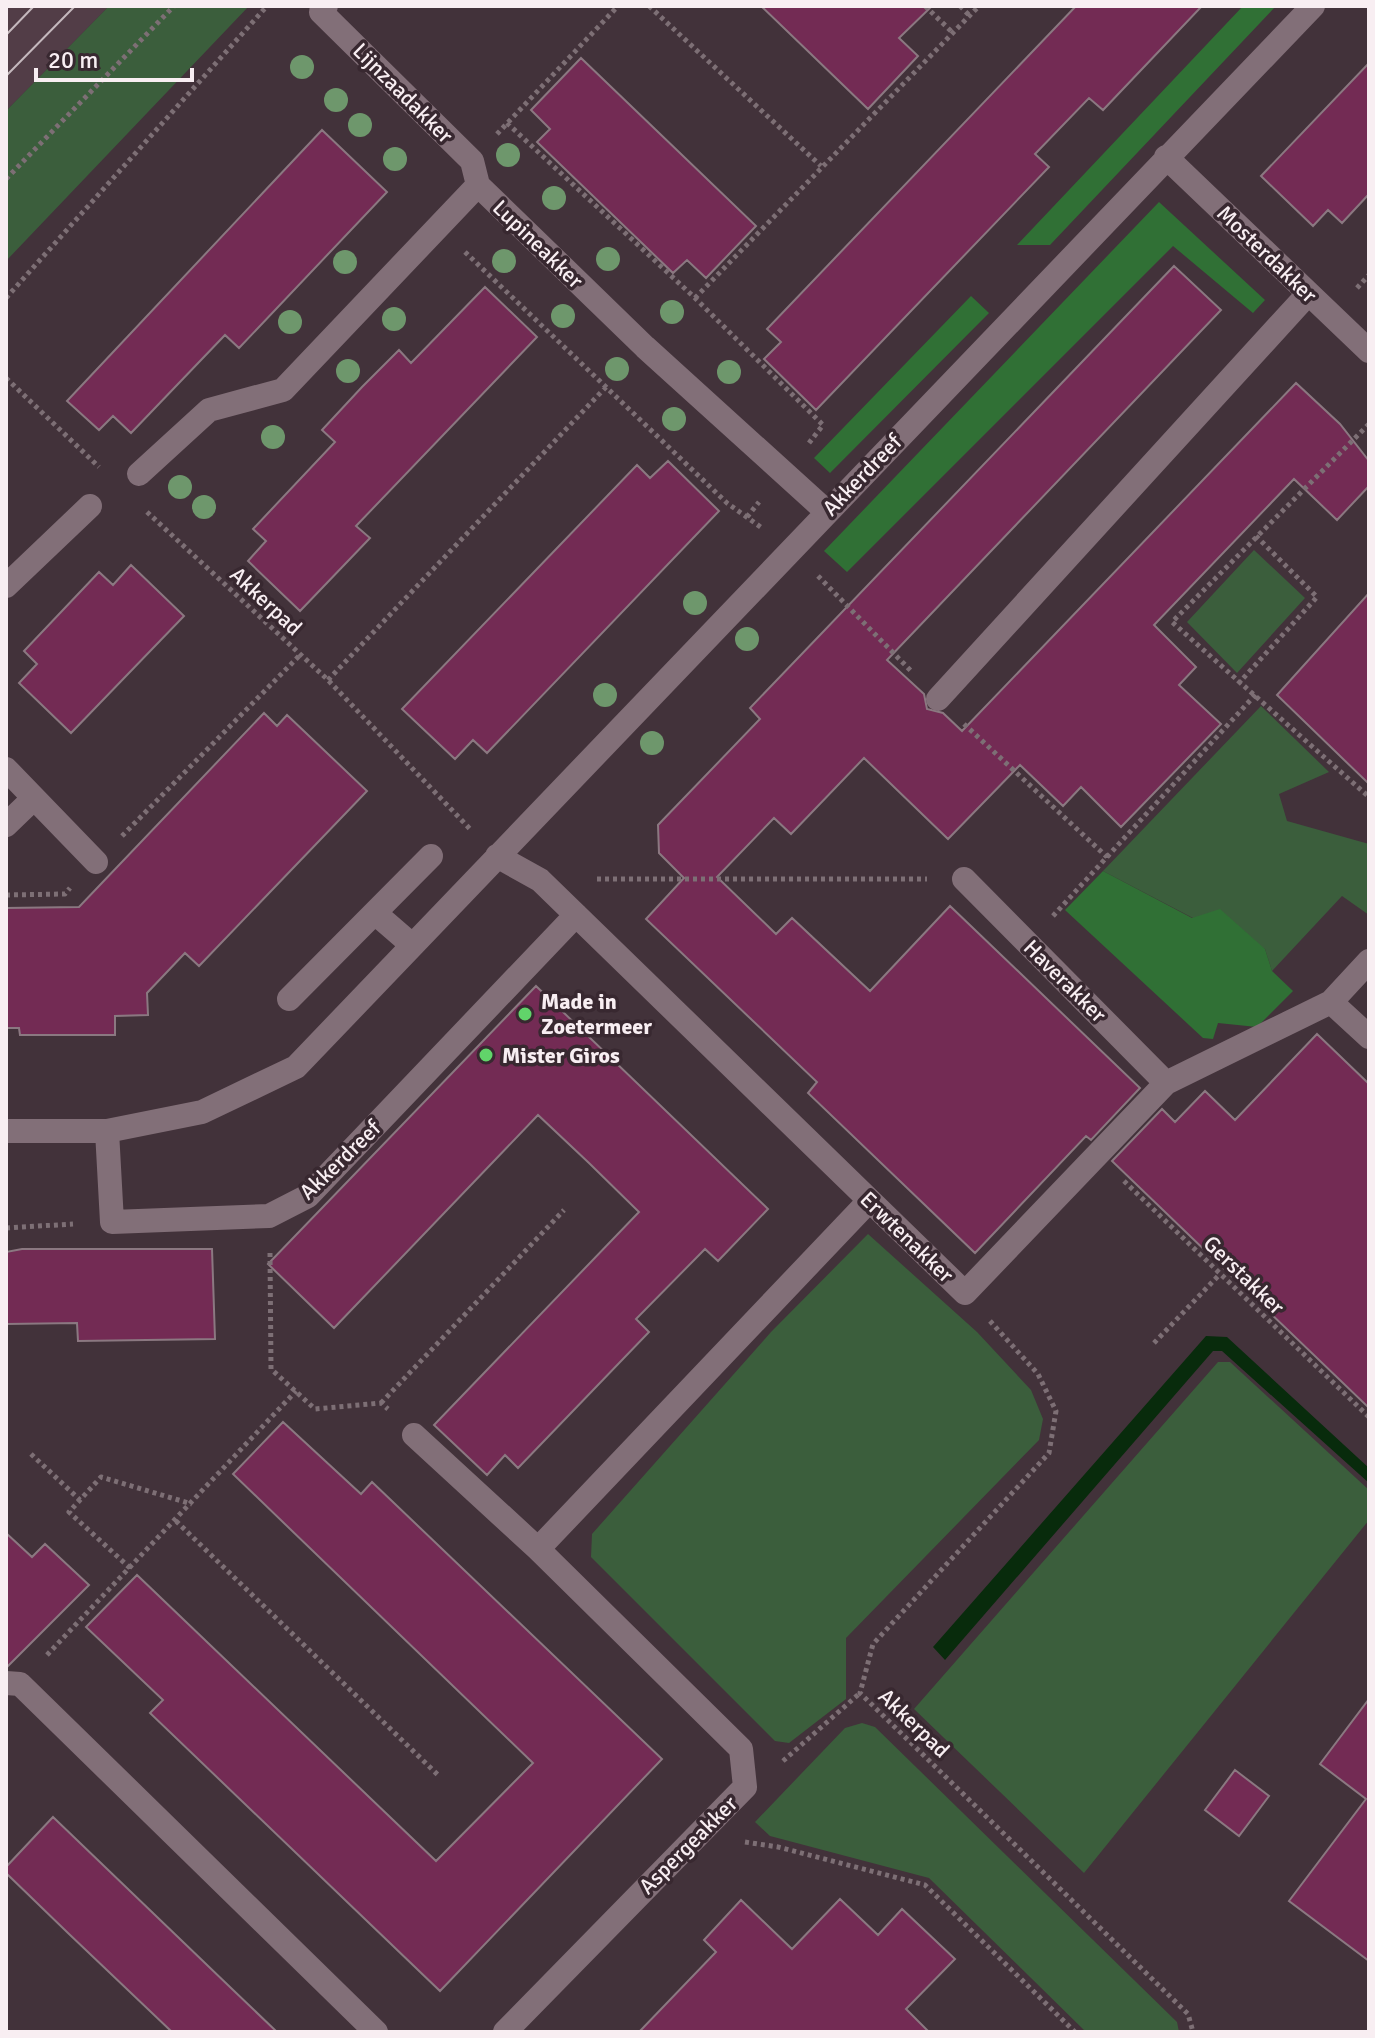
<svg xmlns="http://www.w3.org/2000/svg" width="1375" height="2038" viewBox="0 0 1375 2038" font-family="Signika,sans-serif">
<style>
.built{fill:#523d47}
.green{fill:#3b5e3c}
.forest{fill:#307035}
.water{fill:#082b0c}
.building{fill:#732b54;stroke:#8b7881;stroke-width:2}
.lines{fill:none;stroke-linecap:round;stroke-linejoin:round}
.path{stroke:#7d6f75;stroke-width:5;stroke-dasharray:4 4;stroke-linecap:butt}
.minor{stroke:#826f78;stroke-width:24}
.tram{stroke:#c4b8bd;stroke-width:2}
.tree{fill:#6e976c}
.poi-dot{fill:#61d46a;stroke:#382830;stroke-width:3}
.labels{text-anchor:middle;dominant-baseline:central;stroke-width:7;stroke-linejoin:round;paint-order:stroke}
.street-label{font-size:22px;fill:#f8eef2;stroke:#382830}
.poi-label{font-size:22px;font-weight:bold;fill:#f8eef2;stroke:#382830;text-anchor:start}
</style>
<rect width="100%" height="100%" fill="#42323a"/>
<path class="built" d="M109,6L6,111V7Z"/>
<path class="green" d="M109,6H249L6,261V111Z
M1254,550L1305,598L1237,673L1187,622Z
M1261,706L1329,772L1279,794L1287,821L1369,844V915L1342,896L1272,971L1265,949L1193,918L1103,871Z
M868,1234L977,1332L1031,1390L1043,1419L1039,1440L846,1638V1699L789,1743L775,1741L591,1557L592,1534L771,1332Z
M1218,1362H1230L1369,1490V1520L1084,1873L914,1709Z
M862,1723L875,1727L1177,2022L1179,2032H1086L929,1878L770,1836L755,1822L845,1728Z"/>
<path class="forest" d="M1243,6H1276L1050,245H1017Z
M1159,202L1265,300L1253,313L1173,246L847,572L824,551Z
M971,296L989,313L830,473L814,458Z
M1103,871L1192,918L1220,909L1265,949L1272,971L1293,991L1257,1027L1218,1023L1213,1039L1203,1038L1065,910Z"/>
<path class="water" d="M1206,1336L1227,1337L1369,1468V1483L1222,1351H1213L945,1660L933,1647Z"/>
<path class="building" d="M761,6H932L899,38L918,56L868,109Z
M1076,6H1202L1103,110L1089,98L1035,154L1049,167L816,410L764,359L781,342L767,329Z
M581,58L756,226L706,278L687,260L673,273L537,142L550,129L531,110Z
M1369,63V194L1342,223L1328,210L1313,226L1261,176Z
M322,130L387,192L239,348L225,335L131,433L113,416L99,430L67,401Z
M1174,266L1221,310L887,660L924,694L927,709L943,713L962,731L1296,383L1340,424L1369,461V486L1337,520L1294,479L1154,625L1196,667L1179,685L1221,724L1121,827L1081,787L1063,806L1020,765L948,839L864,758L791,834L774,818L717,877L776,934L792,918L870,991L950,906L1140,1088L1091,1140L1086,1136L975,1253L808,1093L817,1082L646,919L684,878L659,853L658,825L760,719L750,708Z
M485,287L537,337L356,526L370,538L300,611L248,561L266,541L253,529L335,442L322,430L362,387L399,350L411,363Z
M668,461L719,511L487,753L473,740L455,759L402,709L637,465L650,478Z
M131,565L184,616L71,733L19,683L37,664L24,651L99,572L113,585Z
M1369,593V784L1277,695Z
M264,713L277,726L287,715L367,791L199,966L185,953L147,993L148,1015L115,1016V1035H20L19,1028H6V908L79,907Z
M536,986L768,1209L718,1261L705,1249L636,1319L649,1332L518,1468L505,1455L487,1475L434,1425L639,1212L589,1163L538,1115L334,1328L268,1264Z
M1317,1034L1369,1084V1408L1112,1161L1162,1109L1175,1122L1205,1091L1235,1120Z
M22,1249H212L215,1339L78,1341L77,1323L6,1324V1252Z
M283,1422L361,1494L372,1482L662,1759L440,1991L150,1713L163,1700L86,1627L137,1575L436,1861L533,1763L233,1474Z
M6,1533L32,1557L45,1544L89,1585L6,1668Z
M1369,1699V1961L1289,1901L1366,1799L1320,1764Z
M1235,1770L1269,1796L1239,1836L1205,1810Z
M53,1817L231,1988L277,2032H172L68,1933L6,1873V1867Z
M840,1899L878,1935L902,1909L955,1959L906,2009L929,2032H639L716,1952L704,1940L741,1900L792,1949Z"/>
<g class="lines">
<path class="path" d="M649,6L821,166
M925,6L952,32
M960,6L970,16
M507,123L695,298L823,425L809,443
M497,134L618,6
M6,179L174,6
M465,252L727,503L762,528
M1357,288L1369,275
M6,298L267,6
M695,298L979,6
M6,378L99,467
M1369,424L1172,622L1369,797
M147,512L328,680L471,830
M747,517L759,502
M818,576L912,672
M328,680L606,387
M1238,684L1317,597L1256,536
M964,724L1107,857
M122,836L300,655
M597,879H927
M6,895L65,894L70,888
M1053,916L1256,694
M1124,1181L1369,1417
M6,1228L73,1224
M270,1253L271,1369L315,1409L381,1403L388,1409
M990,1321L1038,1374L1056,1411L1049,1453L873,1644L860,1693L1188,2014L1193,2032
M1154,1343L1220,1274
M381,1403L564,1210
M31,1454L80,1500
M176,1521L438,1775
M130,1568L69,1512L101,1477L192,1504
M47,1655L296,1391
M783,1761L860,1693
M745,1842L778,1847L925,1885L1075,2032"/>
<path class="minor" d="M326,6L321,12L472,161L478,185
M1166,157L1369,351
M478,185L645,347L827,512
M139,474L209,410L283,390L478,185
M6,586L90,506
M938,699L1308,294
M6,769L96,862
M6,825L34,798
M497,856L540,880L965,1293L1166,1083L1331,1002L1369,961
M964,879L1166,1083
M375,913L412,945
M289,999L431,856
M1331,1002L1369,1037
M6,1131H107L202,1112L296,1067L1313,6
M107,1131L112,1222L269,1216L308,1196L576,915
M414,1435L538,1549
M6,1683L20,1684L376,2032
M505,2032L745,1787L741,1749L538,1549L869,1201"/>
<path class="tram" d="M6,35L34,6
M6,76L75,6"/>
</g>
<g class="tree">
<circle cx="302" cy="67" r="12"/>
<circle cx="336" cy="100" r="12"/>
<circle cx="360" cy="125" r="12"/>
<circle cx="508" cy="155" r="12"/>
<circle cx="395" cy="159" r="12"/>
<circle cx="554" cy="198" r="12"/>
<circle cx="608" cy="259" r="12"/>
<circle cx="504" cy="261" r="12"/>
<circle cx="345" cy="262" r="12"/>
<circle cx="672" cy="312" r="12"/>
<circle cx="563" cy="316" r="12"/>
<circle cx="394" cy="319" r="12"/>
<circle cx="290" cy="322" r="12"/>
<circle cx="617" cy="369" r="12"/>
<circle cx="348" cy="371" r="12"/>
<circle cx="729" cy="372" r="12"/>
<circle cx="674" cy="419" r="12"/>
<circle cx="273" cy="437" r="12"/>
<circle cx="180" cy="487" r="12"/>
<circle cx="204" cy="507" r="12"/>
<circle cx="695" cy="603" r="12"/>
<circle cx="747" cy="639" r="12"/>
<circle cx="605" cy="695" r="12"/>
<circle cx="652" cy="743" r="12"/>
</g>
<g class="poi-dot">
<circle cx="525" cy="1014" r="8"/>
<circle cx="486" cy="1055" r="8"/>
</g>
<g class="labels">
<g class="street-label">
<text transform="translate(403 93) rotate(45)">Lijnzaadakker</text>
<text transform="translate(538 244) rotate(44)">Lupineakker</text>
<text transform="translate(1267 254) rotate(44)">Mosterdakker</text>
<text transform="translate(862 475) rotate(-46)">Akkerdreef</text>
<text transform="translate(266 601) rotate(43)">Akkerpad</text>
<text transform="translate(1065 981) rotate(45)">Haverakker</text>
<text transform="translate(340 1160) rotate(-44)">Akkerdreef</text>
<text transform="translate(907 1237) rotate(44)">Erwtenakker</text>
<text transform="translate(1244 1275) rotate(44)">Gerstakker</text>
<text transform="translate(914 1723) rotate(44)">Akkerpad</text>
<text transform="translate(688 1845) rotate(-45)">Aspergeakker</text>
</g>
<g class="poi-label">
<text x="541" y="1001">Made in<tspan x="541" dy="25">Zoetermeer</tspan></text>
<text x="502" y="1055">Mister Giros</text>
</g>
</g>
<rect width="1375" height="2038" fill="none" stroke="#f8eef2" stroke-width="16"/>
<path d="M36 68v12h156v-12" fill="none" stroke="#f8eef2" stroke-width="4"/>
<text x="48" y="68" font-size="24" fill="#f8eef2" stroke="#382830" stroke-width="6" paint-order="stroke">20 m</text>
</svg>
